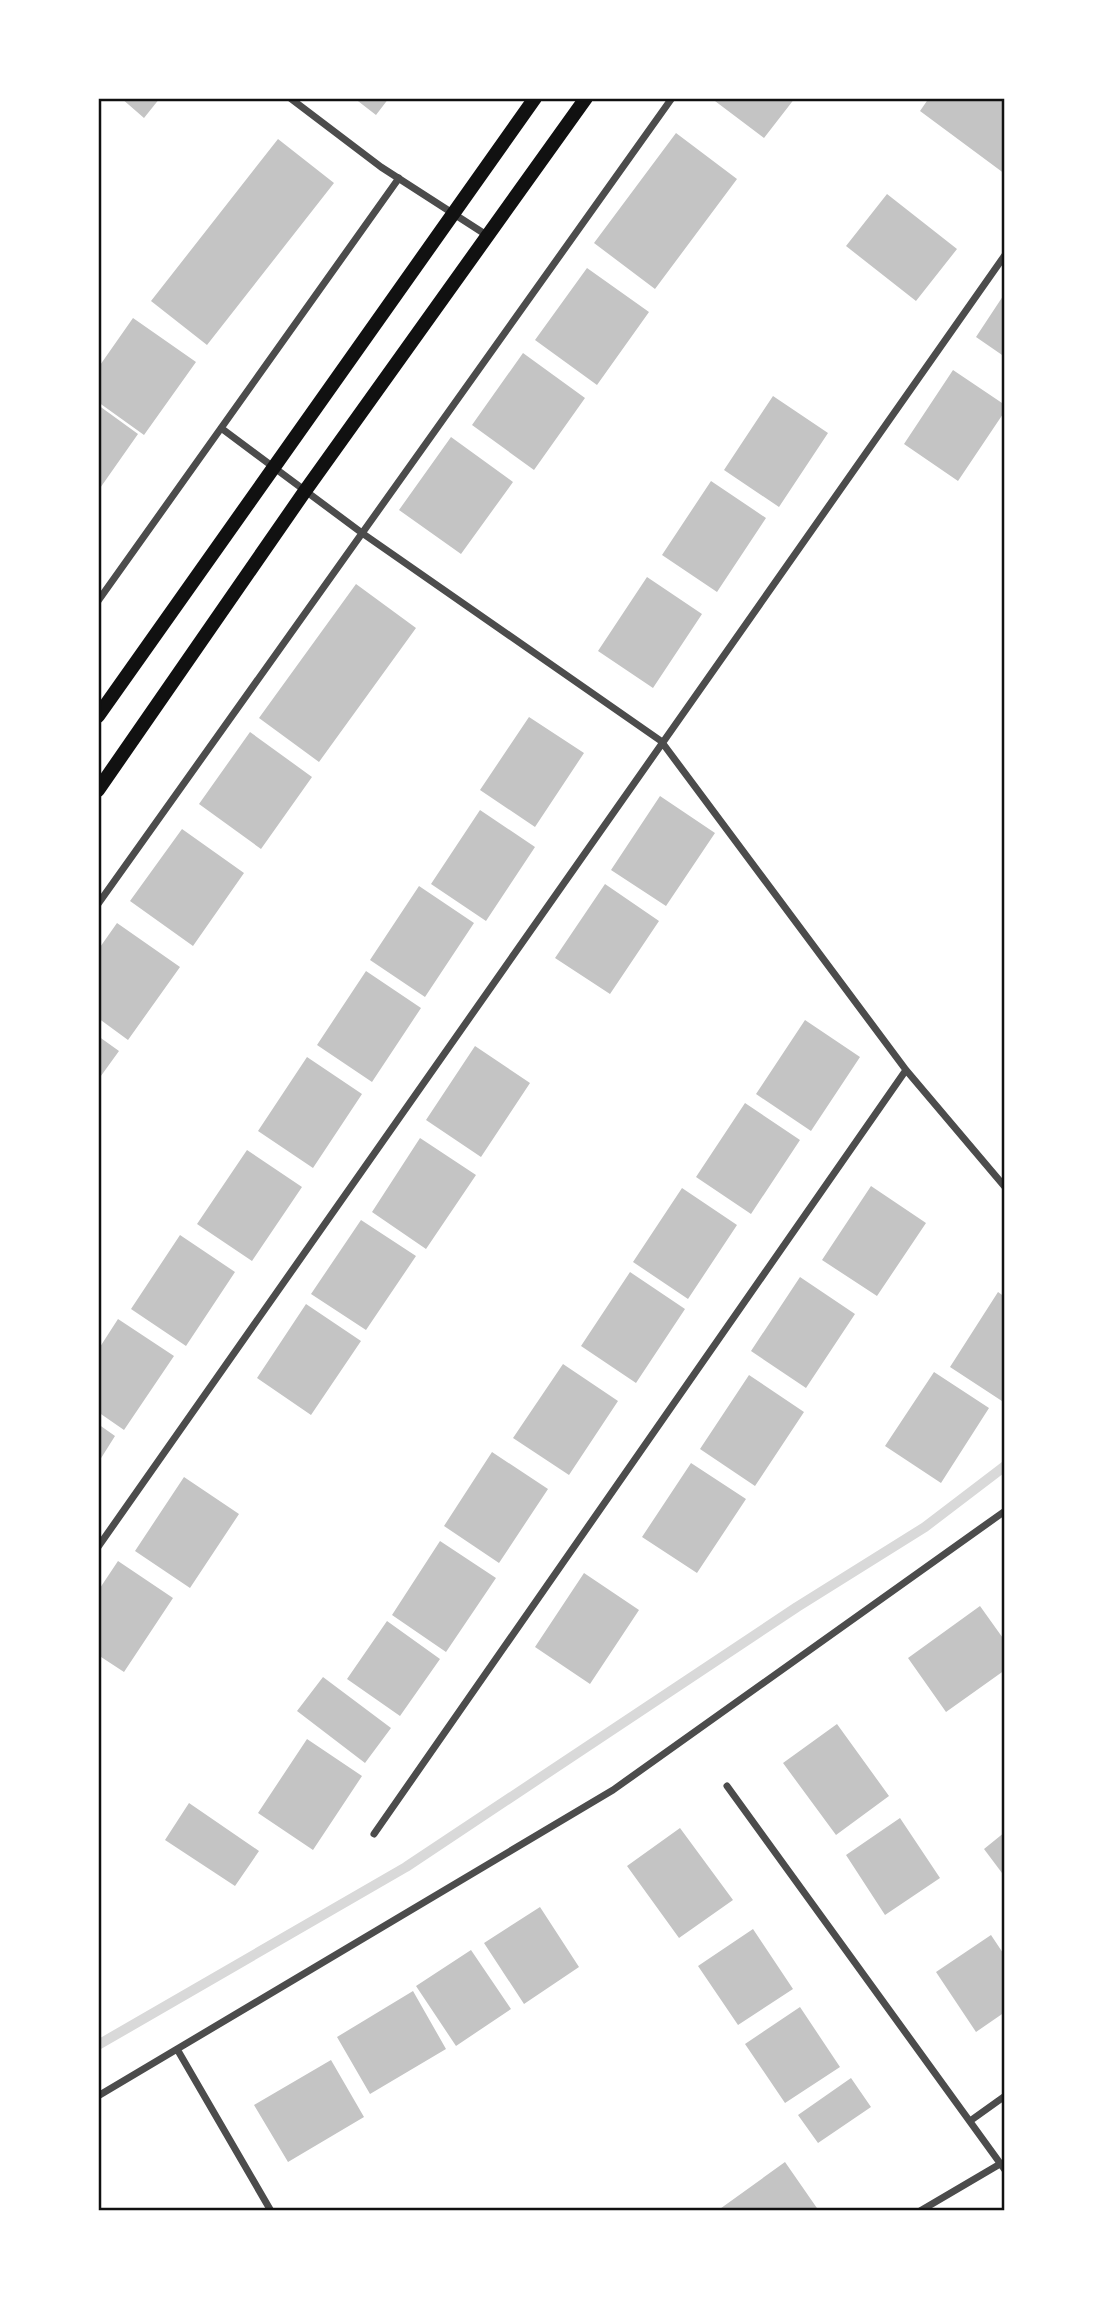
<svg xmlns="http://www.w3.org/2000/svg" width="1103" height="2309" viewBox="0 0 1103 2309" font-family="Karla,sans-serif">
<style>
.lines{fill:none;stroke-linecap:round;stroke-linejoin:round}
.stream{stroke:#d9d9d9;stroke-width:10}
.building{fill:#c4c4c4}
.minor{stroke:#4c4c4c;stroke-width:7}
.secondary{stroke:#111;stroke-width:14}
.neatline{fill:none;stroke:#111;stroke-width:2.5}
</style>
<rect width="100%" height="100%" fill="#fff"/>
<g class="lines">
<path class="stream" d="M98,2045L406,1867L797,1607L925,1527L1005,1466"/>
</g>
<path class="building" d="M121,98H160L144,118Z
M354,98H389L376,115Z
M711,98H795L764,138Z
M929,98H1005V174L920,111Z
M676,133L737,179L655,289L594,243Z
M278,139L334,183L207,345L151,301Z
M887,194L957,249L916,301L846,246Z
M587,268L649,312L597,385L535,340Z
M1005,293V357L976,337Z
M133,318L196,362L144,435L98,402V368Z
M523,353L585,398L534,470L472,425Z
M953,370L1005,405V411L958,481L904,444Z
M773,396L828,433L779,507L724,470Z
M98,405L138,434L98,491Z
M451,437L513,482L461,554L399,510Z
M711,481L766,518L717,592L662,555Z
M647,577L702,614L653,688L598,651Z
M356,584L416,628L319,762L259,718Z
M529,717L584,753L535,827L480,790Z
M250,732L312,777L261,849L199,804Z
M660,796L715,833L666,906L611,870Z
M480,810L535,847L486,921L431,884Z
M182,829L244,873L193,946L130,901Z
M605,884L659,921L610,994L555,958Z
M419,886L474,923L425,997L370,960Z
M117,923L180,967L128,1040L98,1018V950Z
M366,971L421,1008L372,1082L317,1045Z
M805,1020L860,1057L811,1131L756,1094Z
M98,1036L119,1051L98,1080Z
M475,1046L530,1083L481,1157L426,1120Z
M307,1057L362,1094L313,1168L258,1131Z
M745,1103L800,1140L751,1214L696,1177Z
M420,1138L476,1175L426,1249L372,1212Z
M247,1150L302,1187L252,1261L197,1224Z
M871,1186L926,1223L877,1296L822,1260Z
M682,1188L737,1225L688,1299L633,1262Z
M361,1220L416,1256L366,1330L311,1294Z
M180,1235L235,1272L186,1346L131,1309Z
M630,1272L685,1309L636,1383L581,1346Z
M800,1277L855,1314L806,1388L751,1351Z
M998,1292L1005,1297V1403L950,1367Z
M306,1304L361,1341L311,1415L257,1378Z
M118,1319L174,1356L124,1430L98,1412V1350Z
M563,1364L618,1401L569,1475L513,1438Z
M934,1372L989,1408L941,1483L885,1446Z
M749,1375L804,1412L755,1486L700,1449Z
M98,1424L115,1436L98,1463Z
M492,1452L548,1489L499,1563L444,1526Z
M691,1463L746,1499L697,1573L642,1537Z
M184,1477L239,1514L190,1588L135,1551Z
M440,1541L496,1578L446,1652L392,1615Z
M118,1561L173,1598L124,1672L98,1655V1591Z
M584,1573L639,1610L590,1684L535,1647Z
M980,1606L1005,1641V1670L946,1712L908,1658Z
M387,1621L440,1659L400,1716L347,1679Z
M323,1677L391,1728L365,1763L297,1711Z
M837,1724L889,1796L836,1835L783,1763Z
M307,1739L362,1776L313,1850L258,1813Z
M189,1803L259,1851L235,1886L165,1840Z
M900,1818L940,1878L885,1915L846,1855Z
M680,1828L733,1900L679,1938L627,1866Z
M1005,1832V1877L984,1849Z
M540,1907L579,1967L524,2004L484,1943Z
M753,1929L793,1989L738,2025L698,1966Z
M991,1935L1005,1956V2012L976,2032L936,1972Z
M471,1950L511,2009L456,2046L416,1986Z
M413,1991L446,2049L370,2094L337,2037Z
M800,2007L840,2067L785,2103L745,2044Z
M331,2060L364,2117L288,2162L254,2105Z
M851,2078L871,2107L818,2143L798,2115Z
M785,2162L819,2211H717Z"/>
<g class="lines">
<path class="minor" d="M290,98L381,167L488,236
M221,428L362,533L661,741L906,1070L1005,1187
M98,601L399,178
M98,904L672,98
M98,1547L1005,255
M727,1786L1005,2170
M374,1834L906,1070
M177,2049L271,2211
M98,2096L613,1790L1005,1511
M970,2121L1005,2096
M920,2211L1000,2164"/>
<path class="secondary" d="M98,716L535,98
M98,790L305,491L586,98"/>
</g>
<rect width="1103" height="2309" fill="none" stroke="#ffffff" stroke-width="200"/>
<rect x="100" y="100" width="903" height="2109" class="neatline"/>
</svg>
